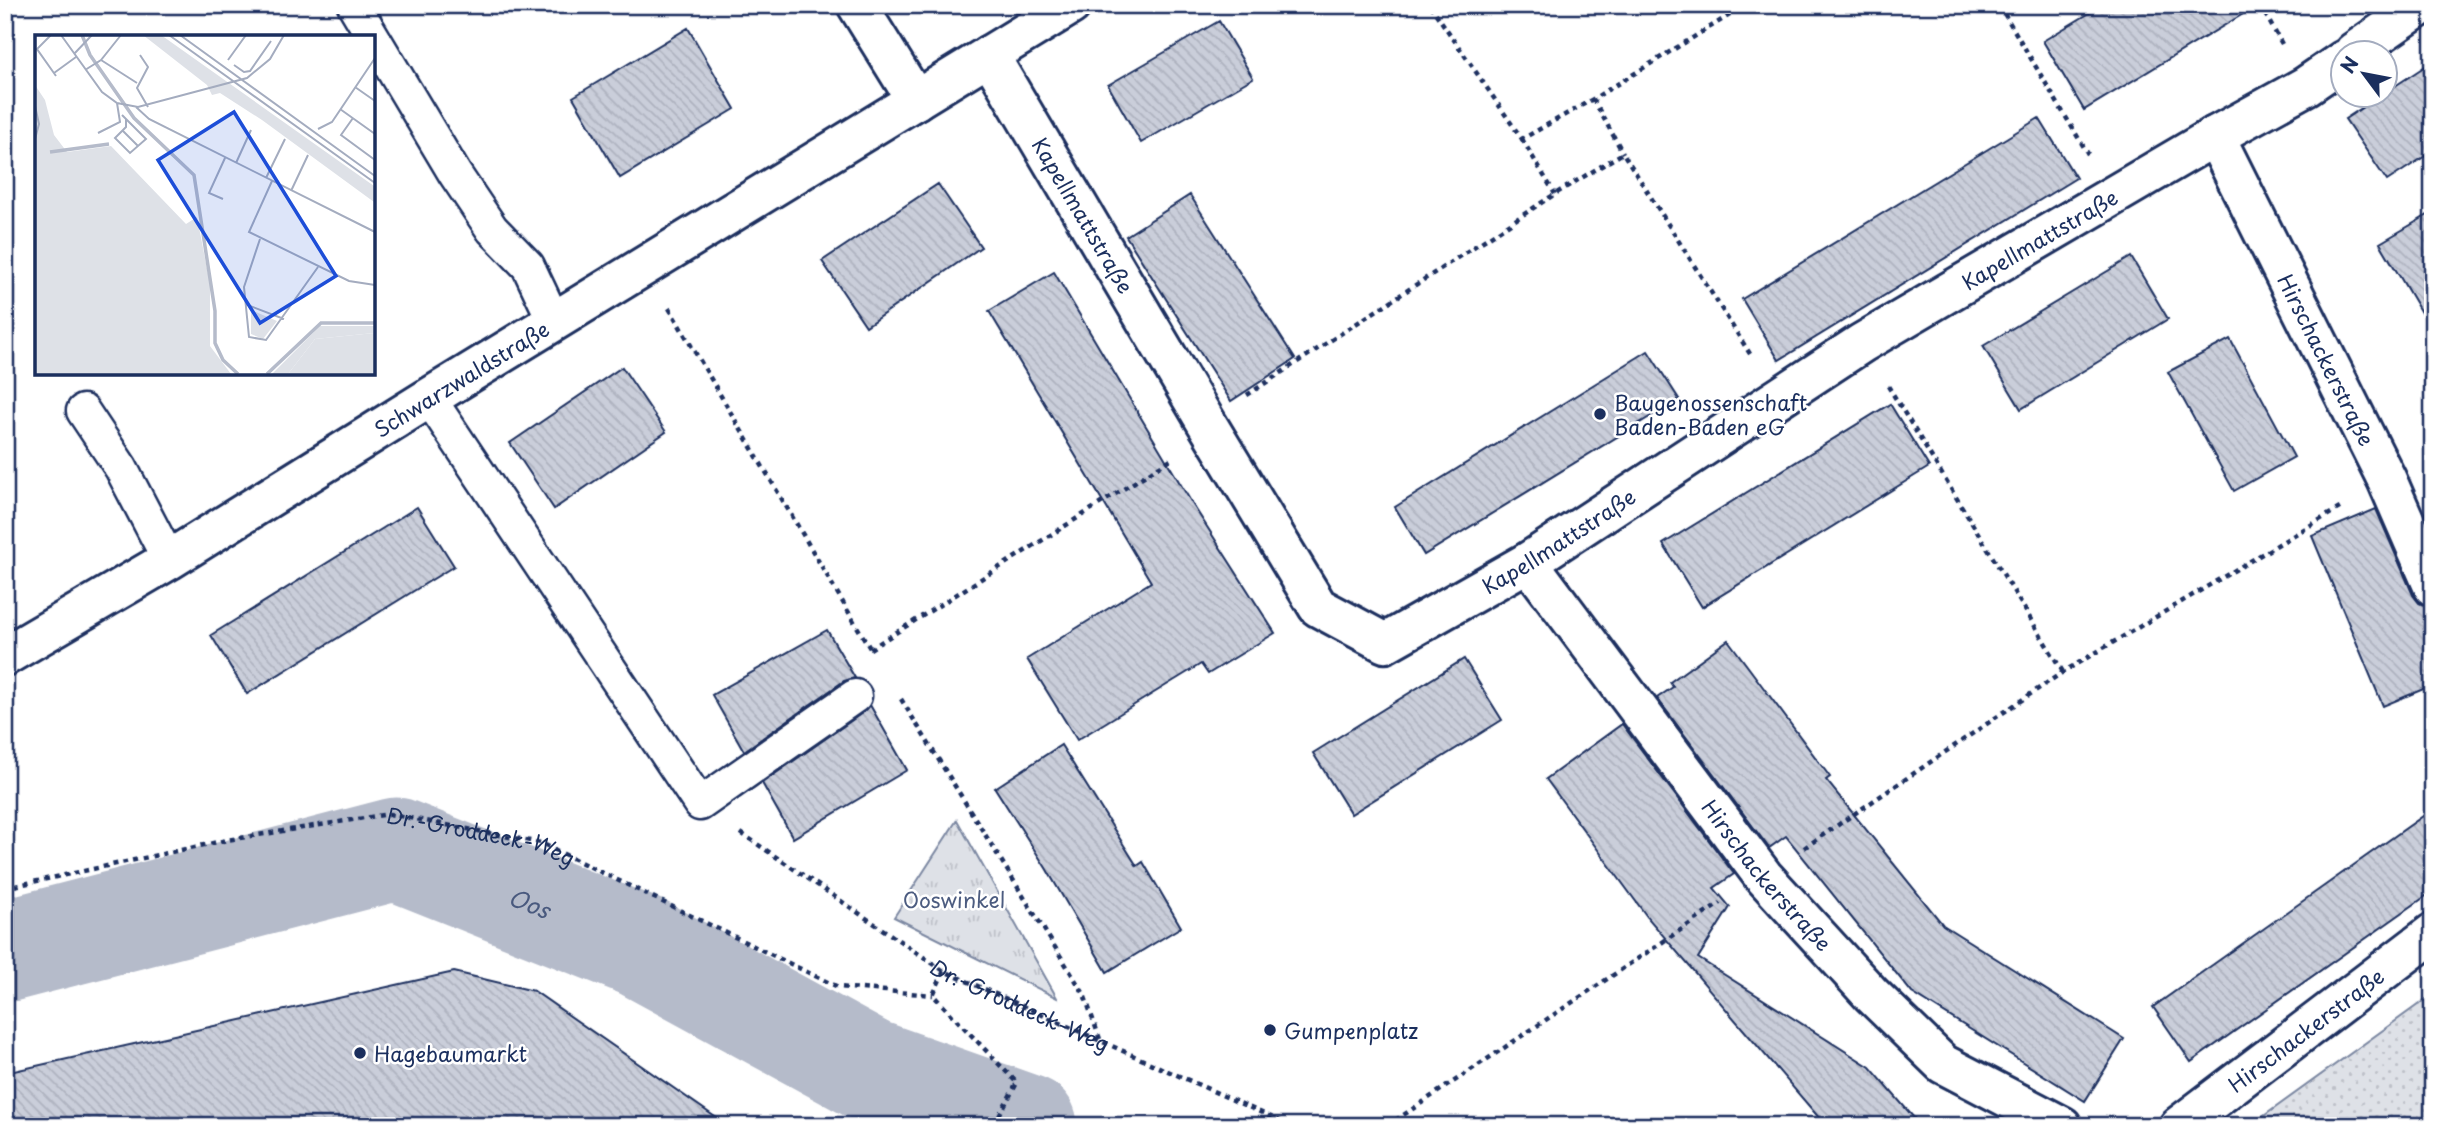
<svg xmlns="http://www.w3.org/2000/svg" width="2438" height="1131" viewBox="0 0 2438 1131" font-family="'Playpen Sans',sans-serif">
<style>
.grass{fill:url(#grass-dots);stroke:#7c88a2;stroke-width:2}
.forest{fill:url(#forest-firs);stroke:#7c88a2;stroke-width:2}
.park{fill:url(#park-tufts);stroke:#7c88a2;stroke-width:2}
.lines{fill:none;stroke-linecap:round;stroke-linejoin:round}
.river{stroke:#b5bbca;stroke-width:103}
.building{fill:url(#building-back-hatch);stroke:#1b2f5e;stroke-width:2}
.service-casing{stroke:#1b2f5e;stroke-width:37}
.minor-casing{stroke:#1b2f5e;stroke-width:44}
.path{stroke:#1b2f5e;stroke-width:4.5;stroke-dasharray:5 5;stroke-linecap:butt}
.service{stroke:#fff;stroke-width:32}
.minor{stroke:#fff;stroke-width:38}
.poi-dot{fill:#1b2f5e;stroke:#fff;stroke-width:2.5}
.labels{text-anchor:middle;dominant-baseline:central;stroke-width:5;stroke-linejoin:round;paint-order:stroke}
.street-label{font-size:21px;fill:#1b2f5e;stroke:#fff}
.poi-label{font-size:21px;fill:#1b2f5e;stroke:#fff;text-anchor:start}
.park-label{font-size:21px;fill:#4c5c80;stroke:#fff}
.water-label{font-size:23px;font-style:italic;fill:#49597e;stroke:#fff}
.inset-river{fill:none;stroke:#b5bbca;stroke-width:3.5}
.inset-road{fill:none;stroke:#a4acbf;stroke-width:2}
.view{fill:#1d4ed8;fill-opacity:0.15;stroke:#1d4ed8;stroke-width:3.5}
.inset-edge{fill:none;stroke:#1b2f5e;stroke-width:3.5}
</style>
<defs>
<pattern id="grass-dots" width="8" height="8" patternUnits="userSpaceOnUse" patternTransform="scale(1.75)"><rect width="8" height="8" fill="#dee1e7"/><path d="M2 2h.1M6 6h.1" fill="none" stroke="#bec1c9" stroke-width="1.8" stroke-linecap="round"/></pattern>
<pattern id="forest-firs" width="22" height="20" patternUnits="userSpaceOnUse" patternTransform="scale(1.75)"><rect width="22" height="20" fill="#dee1e7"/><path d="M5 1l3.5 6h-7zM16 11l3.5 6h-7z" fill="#bec1c9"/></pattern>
<pattern id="park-tufts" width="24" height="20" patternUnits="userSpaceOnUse" patternTransform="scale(1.75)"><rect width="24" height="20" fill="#dee1e7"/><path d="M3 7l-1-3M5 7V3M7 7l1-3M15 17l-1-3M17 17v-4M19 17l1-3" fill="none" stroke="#bec1c9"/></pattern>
<pattern id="building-back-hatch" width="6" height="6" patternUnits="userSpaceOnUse" patternTransform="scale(1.75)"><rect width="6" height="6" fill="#caceda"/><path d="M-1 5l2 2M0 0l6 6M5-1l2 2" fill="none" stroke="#adb1be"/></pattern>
</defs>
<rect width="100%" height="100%" fill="#fff"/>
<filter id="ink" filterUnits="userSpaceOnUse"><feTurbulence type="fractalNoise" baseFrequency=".0143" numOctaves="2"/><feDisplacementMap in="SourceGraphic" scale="14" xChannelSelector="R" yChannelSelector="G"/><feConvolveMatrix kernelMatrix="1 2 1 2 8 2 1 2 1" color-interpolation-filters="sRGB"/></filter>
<g filter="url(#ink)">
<path class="grass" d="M2433,994V1126H2250Z"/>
<path class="forest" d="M879,1097L954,1126H878Z"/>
<path class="park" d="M957,820L1057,998L894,917Z"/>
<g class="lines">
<path class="river" id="s1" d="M5,951L396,849L642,947L868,1070L1026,1126"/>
</g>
<path class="building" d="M2103,5H2258L2084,110L2043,41Z
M1219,21L1253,78L1141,143L1108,85Z
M688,28L735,109L620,178L573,97Z
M2433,61V151L2387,181L2345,119Z
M2039,118L2076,178L1779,360L1742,299Z
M938,184L981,247L866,326L822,261Z
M1190,195L1295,359L1231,401L1126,236Z
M2433,212V333L2380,243Z
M2131,257L2168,319L2021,409L1983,346Z
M1054,272L1193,505L1275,633L1208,674L1201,664L1077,740L1027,659L1151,582L989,311Z
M2230,339L2294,457L2234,491L2168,372Z
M1648,351L1679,399L1424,555L1395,507Z
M622,367L666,432L554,509L510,443Z
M1890,404L1929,467L1702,607L1663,544Z
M417,507L454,566L247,694L211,635Z
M2376,509L2413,595L2419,603L2426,606L2433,623V685L2383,706L2312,536Z
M827,630L855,678L844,681L744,751L712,695Z
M1728,640L1830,777L1826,780L1943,925L2124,1039L2085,1101L1912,993L1786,836L1769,848L1657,698L1673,687L1670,682Z
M1464,659L1502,720L1351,814L1313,753Z
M870,705L907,770L793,838L762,783L865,711Z
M1622,724L1734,874L1714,888L1730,907L1698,958L1870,1067L1921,1126H1826L1648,918L1546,779Z
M1061,745L1137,866L1143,862L1181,927L1107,972L1046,868L995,788Z
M2433,809V891L2191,1062L2153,1007Z
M454,972L534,991L728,1126H5V1073Z"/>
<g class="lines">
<defs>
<path id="service" d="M354,5L455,174L492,229L528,266L554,321
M429,398L700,804L855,696
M83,411L121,468L169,560"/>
<g id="minor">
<path d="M857,5L916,100"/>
<path d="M2354,52L2422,5"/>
<path id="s4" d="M989,55L1206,422L1318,607L1385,643L1528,562L1862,343L2215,136L2306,86L2344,60"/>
<path id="s5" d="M2215,136L2387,480L2433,586"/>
<path id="s6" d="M1528,562L1763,876L1871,994L1943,1064L2062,1126"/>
<path id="s7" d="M5,656L169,560L429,398L1071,5"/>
<path id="s8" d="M2179,1126L2433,933"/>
</g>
</defs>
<use href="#service" class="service-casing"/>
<use href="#minor" class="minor-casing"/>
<g class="path">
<path d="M1430,5L1522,139L1593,99L1746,5"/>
<path d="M1999,5L2088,154"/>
<path d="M2260,5L2282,44"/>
<path d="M1593,99L1623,153"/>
<path d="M1522,139L1555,194"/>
<path d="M669,308L871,650"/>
<path d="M1888,386L2063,672"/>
<path d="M1247,395L1555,194L1623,153L1752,357"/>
<path d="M870,649L1171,459"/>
<path d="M901,699L1084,994L1101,1042"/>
<path id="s2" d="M741,833L944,971L1291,1126"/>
<path d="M1804,848L2063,672L2343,506"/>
<path id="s3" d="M5,888L227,840L389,814L541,843L838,987L933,995"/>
<path d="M944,971L933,995L1017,1083L993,1126"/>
<path d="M1387,1126L1721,903"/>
</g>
<use href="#service" class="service"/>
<use href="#minor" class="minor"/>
</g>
</g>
<g class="poi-dot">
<circle cx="1600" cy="414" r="7"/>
<circle cx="1270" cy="1030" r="7"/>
<circle cx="360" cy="1053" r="7"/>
</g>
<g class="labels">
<g class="street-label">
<text stroke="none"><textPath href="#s4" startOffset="186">Kapellmattstraße</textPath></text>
<text stroke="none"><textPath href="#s4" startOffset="1488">Kapellmattstraße</textPath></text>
<text stroke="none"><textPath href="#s5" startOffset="250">Hirschackerstraße</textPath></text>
<text stroke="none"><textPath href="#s7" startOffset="534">Schwarzwaldstraße</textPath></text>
<text stroke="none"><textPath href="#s4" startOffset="920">Kapellmattstraße</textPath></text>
<text stroke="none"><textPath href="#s3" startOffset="486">Dr.-Groddeck-Weg</textPath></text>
<text stroke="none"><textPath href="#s6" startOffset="394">Hirschackerstraße</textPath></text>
<text stroke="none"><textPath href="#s2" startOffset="329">Dr.-Groddeck-Weg</textPath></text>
<text stroke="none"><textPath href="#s8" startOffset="159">Hirschackerstraße</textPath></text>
</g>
<g class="poi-label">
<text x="1614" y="402">Baugenossenschaft<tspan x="1614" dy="24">Baden-Baden eG</tspan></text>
<text x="1284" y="1030">Gumpenplatz</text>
<text x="374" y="1053">Hagebaumarkt</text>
</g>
<g class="park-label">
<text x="954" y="899">Ooswinkel</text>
</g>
<g class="water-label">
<text stroke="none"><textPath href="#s1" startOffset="548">Oos</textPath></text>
</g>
</g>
<g transform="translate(35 35)">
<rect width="340" height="340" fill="#fff"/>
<path d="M108,0H126L339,151V167L227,85L185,58L177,60L172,50ZM216,275L242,286L228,304L216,299Z" fill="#dee1e7"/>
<path d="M0,50L10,65L19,100L32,117L76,111L151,189L162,182L175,249V311L196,339H0ZM285,291H339V298L280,304L253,339H237Z" fill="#dee1e7"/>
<path d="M339,298V339H253L280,304Z" fill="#dee1e7"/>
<path class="inset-river" d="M47,0L55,20L99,83L159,140L180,276V308L188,325L203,339M15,117L74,109M232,339L286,288H340"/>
<path class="inset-road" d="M16,0L2,14L21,41M26,0L67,57L82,68L103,72L212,43L235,24L249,0M134,0L340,148M145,0L340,141M39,19L57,0M105,20L113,32L102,53L113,72M66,25L102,48M193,25L211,0M199,30L209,37L215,36L236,6M50,35L66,25L86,0M19,38L41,22M320,52L340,66M0,71L4,89L0,104M101,72L114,84L340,197M305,74L340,99M87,80L111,104L95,118L80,103L91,92V84M318,83L306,100L340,125M283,94L297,87L340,23M88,96L103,111M63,98L85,87L82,68M201,128L216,95M231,143L250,104M237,146L214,197L314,246L340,250M256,156L273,120M188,164L174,158L190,123M225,204L209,252L214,302L231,305L283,232M210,269L249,284"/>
<path class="view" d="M199,77L301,241L225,288L123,125Z"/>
<rect width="340" height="340" class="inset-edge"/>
</g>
<rect width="2438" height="1131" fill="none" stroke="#fff" stroke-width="28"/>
<rect x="14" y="14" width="2410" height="1103" fill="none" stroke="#1b2f5e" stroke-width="2.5" filter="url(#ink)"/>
<g transform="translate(2364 74) rotate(302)"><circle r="33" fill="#ffffff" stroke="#a4acbf" stroke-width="2"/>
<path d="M0-5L12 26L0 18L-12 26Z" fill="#1b2f5e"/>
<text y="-10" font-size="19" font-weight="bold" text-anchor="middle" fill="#1b2f5e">N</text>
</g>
</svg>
